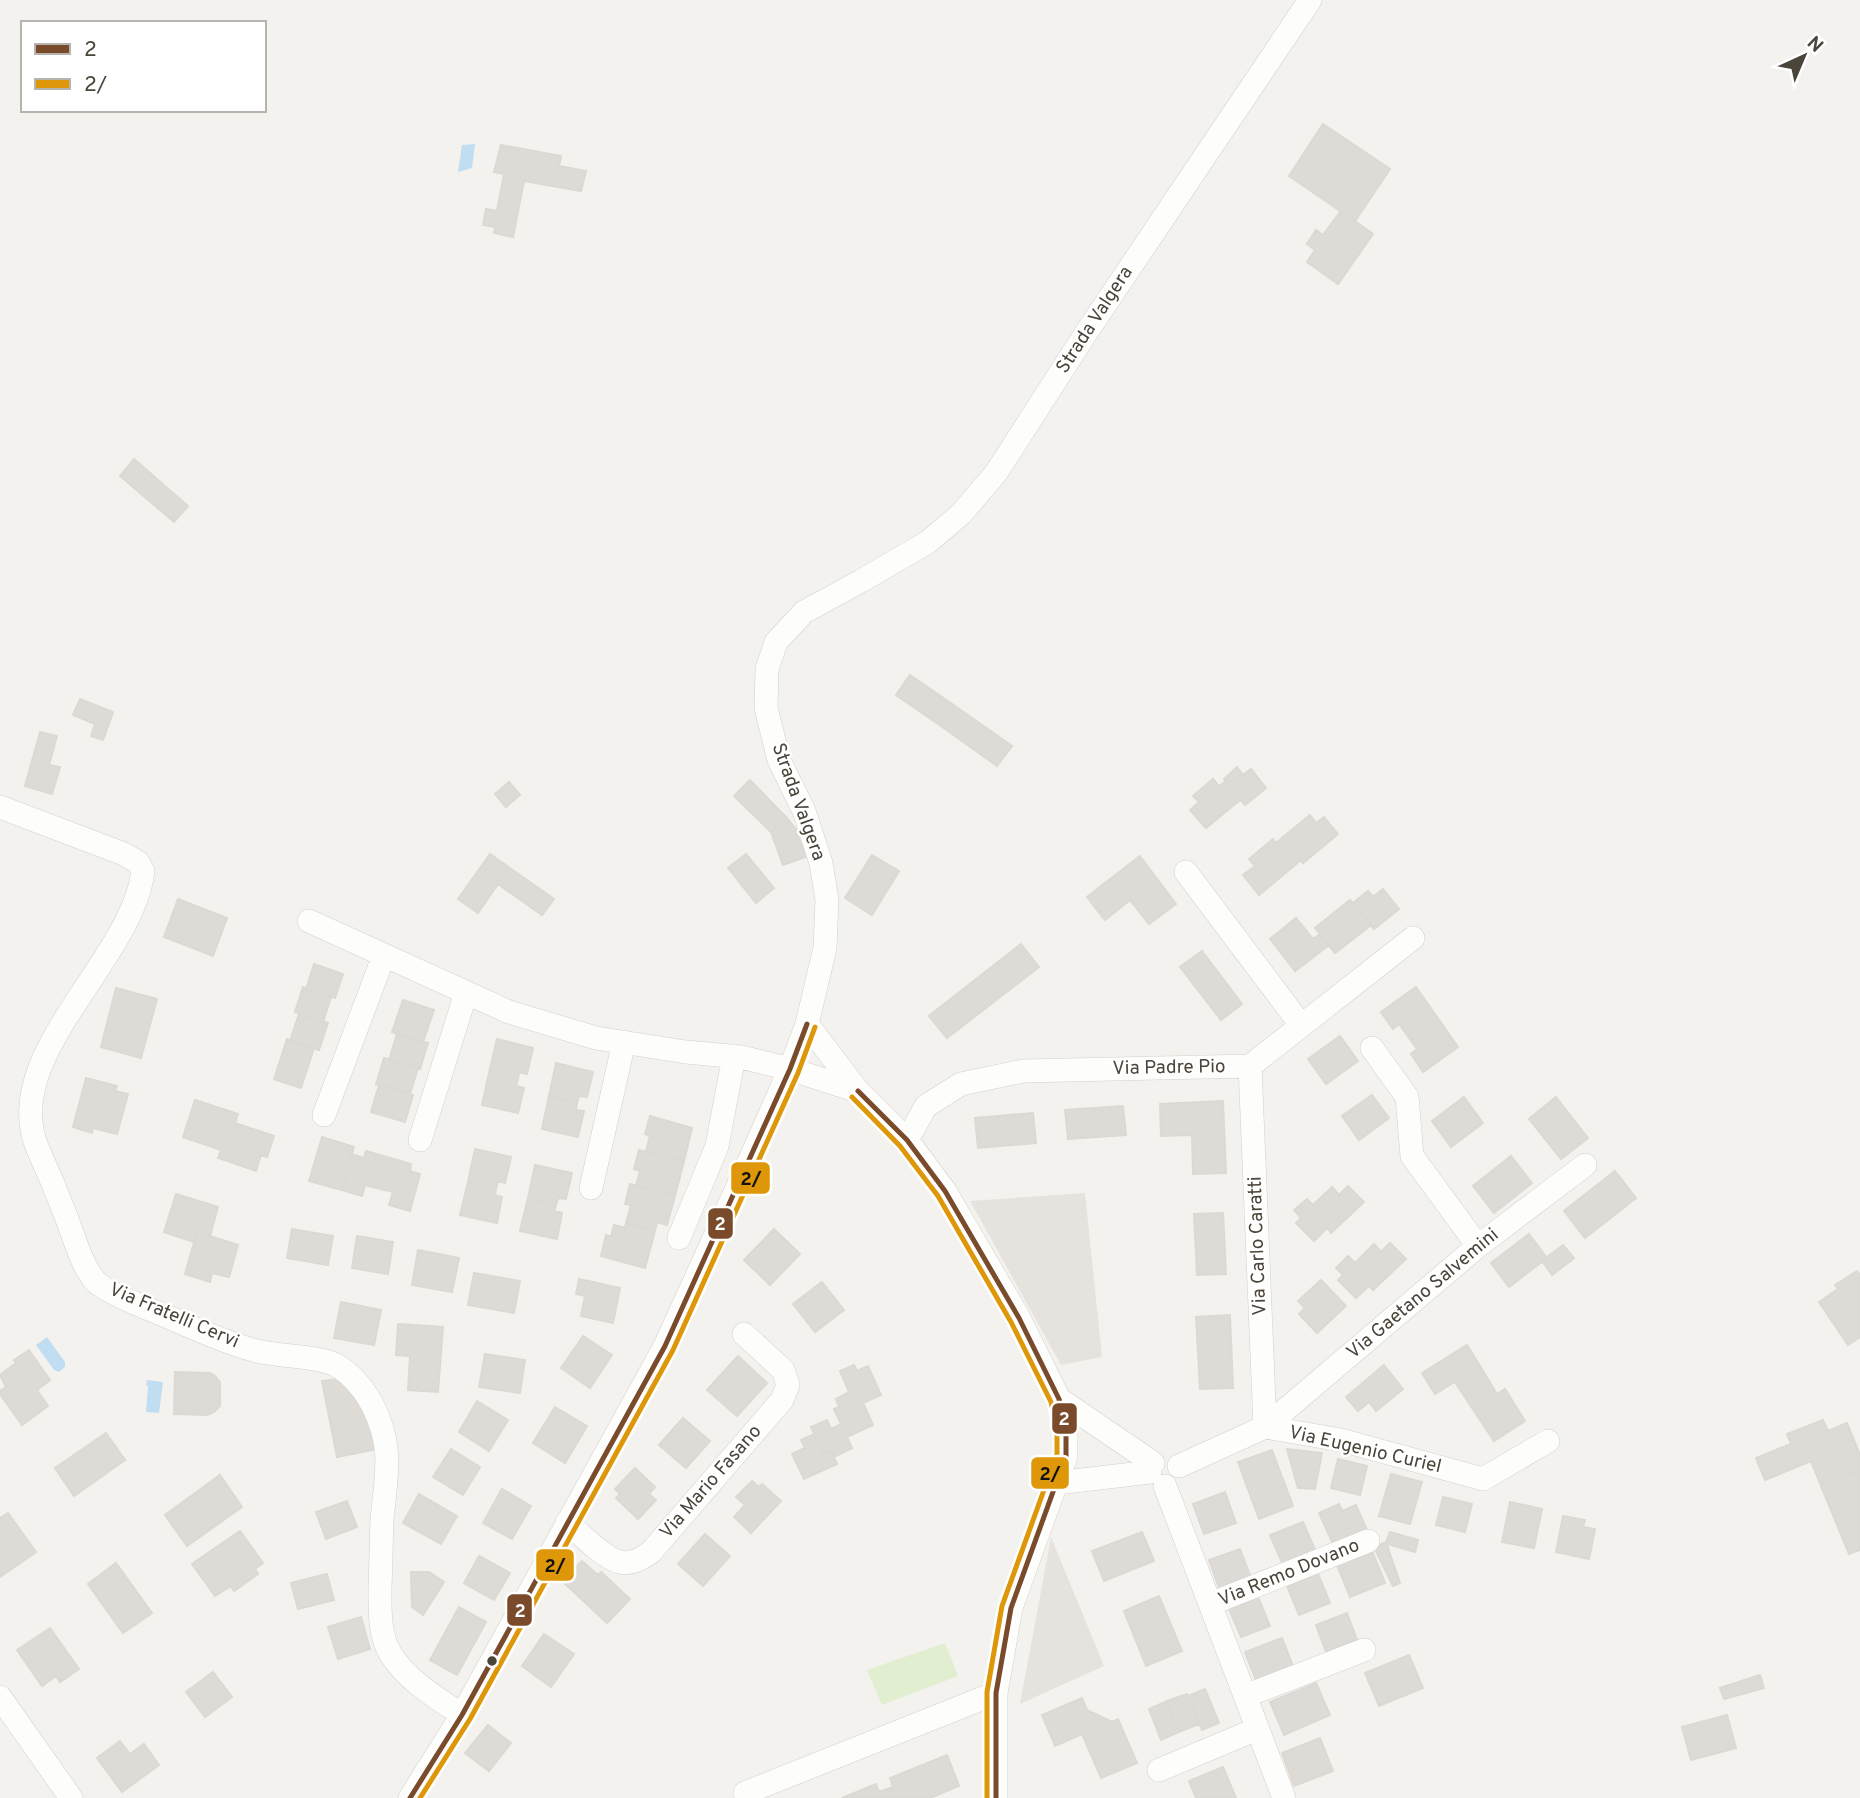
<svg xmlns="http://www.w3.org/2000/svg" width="1860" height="1798" viewBox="0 0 1860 1798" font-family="Overpass,sans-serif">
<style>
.green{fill:#e1eecf}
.parking{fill:#e6e3df}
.water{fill:#c0ddf1}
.building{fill:#dedbd6;stroke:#dcd9d4;stroke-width:2}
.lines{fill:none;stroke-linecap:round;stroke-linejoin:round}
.minor-casing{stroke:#d2d0cb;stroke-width:24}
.minor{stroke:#fdfdfc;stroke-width:23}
.bus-1-casing{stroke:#fff;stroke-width:10}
.bus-2-casing{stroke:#fff;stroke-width:10}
.bus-1{stroke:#7a4b2a;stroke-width:5}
.bus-2{stroke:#dd9709;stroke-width:5}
.bus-dot{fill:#4b4439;stroke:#fff;stroke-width:2.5}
.labels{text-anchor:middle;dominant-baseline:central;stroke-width:5;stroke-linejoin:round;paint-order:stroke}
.street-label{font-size:19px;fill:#4b4439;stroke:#fff}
.line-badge{stroke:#fff;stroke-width:2.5}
.badge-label{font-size:19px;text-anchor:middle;font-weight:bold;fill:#fff}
.pale-badge-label{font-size:19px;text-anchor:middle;font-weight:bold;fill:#111}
</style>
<rect width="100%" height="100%" fill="#f4f2ee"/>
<path class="green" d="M945,1643L958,1676L882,1705L867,1670Z"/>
<path class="parking" d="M1085,1193L1102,1357L1061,1365L970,1201Z
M1051,1537L1104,1666L1020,1704Z"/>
<path class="water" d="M475,144L472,168L458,172L462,145Z
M47,1337L65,1362V1367L59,1372L54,1370L36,1345Z
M147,1380L163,1382L159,1413L146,1412L148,1386L146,1385Z"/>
<path class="building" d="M1323,124L1390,169L1355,221L1289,176Z
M501,145L561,156L559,166L586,171L581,191L524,181L513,237L494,233L495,227L483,225L486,209L497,211L504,174L494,172Z
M1341,211L1373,234L1338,284L1307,262L1315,250L1307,244L1316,230L1323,235Z
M134,459L188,506L174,522L120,476Z
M910,675L955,706L941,726L896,695Z
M80,699L113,712L103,740L91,736L95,724L73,715Z
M955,706L1012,746L997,766L941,726Z
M40,732L57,736L49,765L60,767L52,794L25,786Z
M1237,767L1243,775L1251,769L1266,788L1245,805L1224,779Z
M1213,779L1219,786L1226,781L1241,799L1206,828L1190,810L1199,802L1193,796Z
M750,780L786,817L771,832L734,796Z
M509,782L520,795L506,807L495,794Z
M1310,815L1316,823L1324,817L1338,834L1303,863L1282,838Z
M786,817L795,828L806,857L783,865L771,832Z
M1282,838L1301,860L1259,895L1243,875L1255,866L1249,859L1273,839L1276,843Z
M490,854L554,899L542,915L498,884L478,913L458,899Z
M746,854L774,888L756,903L728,868Z
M872,855L899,871L872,915L845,898Z
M1140,856L1176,904L1149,924L1130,900L1105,920L1087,897Z
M1383,889L1399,909L1374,929L1353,903L1368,891L1373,897Z
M178,899L227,918L213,956L164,937Z
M1350,900L1371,925L1335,953L1315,928Z
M1296,918L1313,939L1320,934L1329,945L1295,971L1270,939Z
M1021,944L1039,967L947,1038L929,1016Z
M1202,951L1242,1004L1221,1020L1180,967Z
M314,964L343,974L335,998L306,989Z
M303,987L331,997L323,1022L295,1012Z
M1416,987L1458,1047L1423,1072L1411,1054L1417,1049L1399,1024L1393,1029L1381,1012Z
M116,988L157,999L141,1058L101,1047Z
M403,1000L434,1010L423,1042L392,1032Z
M299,1014L328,1023L319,1050L290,1041Z
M397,1034L428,1043L420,1069L389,1060Z
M1340,1036L1358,1061L1326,1084L1308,1059Z
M287,1039L314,1048L301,1088L274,1079Z
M497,1039L533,1048L527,1074L519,1072L518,1079L489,1073Z
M384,1058L418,1068L410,1094L376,1084Z
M556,1063L593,1072L587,1097L579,1096L577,1103L549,1096Z
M489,1073L518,1079L516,1086L524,1088L518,1113L482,1105Z
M86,1078L117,1086L115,1091L128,1094L117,1134L93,1128L92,1133L73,1127Z
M379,1085L413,1095L405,1122L371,1112Z
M1372,1095L1389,1118L1359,1140L1342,1116Z
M549,1096L577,1103L576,1110L584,1111L578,1137L542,1129Z
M1464,1097L1483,1123L1451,1147L1432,1121Z
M1556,1097L1588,1138L1561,1159L1529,1119Z
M195,1100L238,1114L235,1123L274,1136L267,1157L261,1155L256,1171L218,1158L221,1150L183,1137Z
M1223,1101L1226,1173L1193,1174L1192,1135L1161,1136L1160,1104Z
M1123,1106L1126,1135L1068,1139L1065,1110Z
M1033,1113L1036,1143L978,1148L975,1118Z
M650,1116L692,1128L684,1161L646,1151L650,1136L645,1134Z
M322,1137L354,1147L342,1190L309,1181Z
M475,1149L511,1157L505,1183L498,1181L496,1189L468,1182Z
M639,1150L684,1161L675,1196L636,1185L640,1171L634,1169Z
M366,1151L411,1164L410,1171L420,1174L410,1211L389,1205L393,1192L365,1185L362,1196L342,1190L352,1154L364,1158Z
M1511,1156L1532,1183L1494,1213L1473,1186Z
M535,1165L572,1173L566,1199L558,1198L556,1205L528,1198Z
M1615,1171L1636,1198L1585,1238L1564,1211Z
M468,1182L496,1189L495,1195L502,1197L497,1223L460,1215Z
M630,1184L675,1196L667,1225L657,1222L655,1231L626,1223L631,1205L625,1204Z
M1348,1186L1364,1202L1331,1233L1327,1228L1314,1241L1296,1223L1301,1218L1294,1210L1307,1199L1313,1205L1332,1187L1339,1195Z
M176,1194L218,1207L210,1236L197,1232L194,1242L164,1232Z
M528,1198L556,1205L554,1211L562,1213L557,1239L520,1231Z
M1223,1213L1226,1274L1197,1275L1194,1214Z
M626,1223L655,1231L645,1268L601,1256L606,1235L611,1237L614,1225L625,1228Z
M292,1229L333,1236L328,1265L287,1258Z
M774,1229L800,1254L770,1285L744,1260Z
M197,1232L238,1245L229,1277L212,1273L210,1282L185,1274Z
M1529,1234L1547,1258L1509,1287L1491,1263Z
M357,1236L393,1242L388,1274L352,1268Z
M1390,1243L1406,1259L1373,1290L1369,1286L1356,1298L1338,1280L1343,1275L1336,1268L1348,1256L1355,1263L1374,1244L1381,1252Z
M1563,1245L1574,1258L1552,1275L1542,1261Z
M418,1250L459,1258L452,1292L412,1285Z
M1857,1271L1860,1275V1337L1848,1345L1819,1302L1838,1289L1835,1285Z
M474,1273L520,1281L514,1313L468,1305Z
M579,1279L620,1288L613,1323L581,1316L585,1296L576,1294Z
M1321,1280L1346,1306L1317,1333L1299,1314L1305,1308L1298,1301Z
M822,1282L844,1310L815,1332L793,1304Z
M341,1302L381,1310L374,1345L334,1338Z
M1230,1315L1233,1388L1200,1389L1196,1317Z
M398,1324L443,1327L438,1392L408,1390L410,1356L396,1355Z
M583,1336L612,1355L590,1388L561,1368Z
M1467,1345L1480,1366L1435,1394L1422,1373Z
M29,1350L50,1380L37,1390L48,1406L22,1425L0,1394V1391L6,1387L0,1375L16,1363L14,1360Z
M485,1354L525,1360L520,1393L479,1387Z
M738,1356L767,1383L737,1416L707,1390Z
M854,1365L857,1371L868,1366L881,1395L863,1403L861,1398L853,1401L840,1371Z
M1384,1365L1403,1389L1376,1411L1369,1402L1358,1411L1346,1397Z
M1480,1366L1497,1394L1505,1389L1525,1421L1494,1441L1455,1382Z
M175,1372L210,1373L215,1376L220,1382V1406L214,1412L207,1415L174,1414Z
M344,1378L356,1402L362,1401L382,1448L337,1457L322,1381Z
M849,1392L853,1401L861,1398L873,1425L847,1437L834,1409L839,1407L836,1399Z
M477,1401L508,1420L489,1451L459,1432Z
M555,1407L587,1426L565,1463L533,1443Z
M683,1418L710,1441L686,1468L659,1445Z
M827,1420L831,1429L841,1424L852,1448L834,1457L831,1451L824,1454L811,1427Z
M1823,1420L1828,1431L1847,1423L1860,1455V1470L1821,1486L1811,1461L1765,1480L1756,1458L1791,1444L1787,1434Z
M106,1433L125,1460L74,1496L55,1468Z
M814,1434L824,1454L831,1451L837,1464L804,1479L792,1454L805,1448L801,1440Z
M451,1449L480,1467L463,1495L433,1477Z
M1287,1449L1322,1453L1315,1489L1298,1488Z
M1272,1450L1293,1506L1259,1519L1238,1462Z
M1338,1459L1367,1466L1360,1495L1331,1488Z
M635,1468L655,1487L649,1494L656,1500L638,1519L616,1498L620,1494L615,1489Z
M1860,1470V1550L1849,1554L1821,1486Z
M1391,1474L1422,1482L1410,1524L1379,1516Z
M220,1475L242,1507L187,1546L165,1515Z
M752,1481L759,1487L762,1484L781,1501L751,1533L734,1517L745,1505L736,1497Z
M502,1489L531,1506L512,1539L483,1523Z
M1225,1492L1236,1523L1204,1534L1193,1504Z
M419,1494L457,1516L441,1544L403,1523Z
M1443,1497L1472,1504L1465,1532L1436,1525Z
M347,1501L357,1527L326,1539L316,1512Z
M1510,1502L1542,1509L1534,1548L1502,1542Z
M1339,1504L1342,1511L1356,1505L1367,1530L1333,1544L1319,1513Z
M8,1513L36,1552L0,1577V1518Z
M1563,1516L1585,1520L1583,1527L1595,1529L1589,1559L1556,1552Z
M1303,1522L1316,1552L1283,1565L1270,1535Z
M240,1531L263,1563L255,1569L258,1574L234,1591L231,1586L215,1596L192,1564Z
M1142,1532L1154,1561L1104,1581L1092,1551Z
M1390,1532L1418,1540L1415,1552L1388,1544L1386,1542Z
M705,1534L730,1556L703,1586L678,1564Z
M1386,1542L1400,1583L1393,1586L1374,1547Z
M1240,1549L1251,1578L1220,1590L1209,1560Z
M1372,1551L1385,1583L1350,1597L1337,1565Z
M479,1556L510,1573L494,1600L464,1583Z
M582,1561L598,1575L601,1572L630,1599L607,1623L562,1581Z
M116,1563L152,1613L123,1633L88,1584Z
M411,1572H429L444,1582L423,1615L412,1607Z
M327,1574L334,1600L298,1609L291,1583Z
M1318,1574L1330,1603L1299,1615L1287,1586Z
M1159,1596L1182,1651L1146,1666L1124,1611Z
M1258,1597L1270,1626L1241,1637L1229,1609Z
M459,1607L486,1622L457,1675L430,1660Z
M1347,1613L1357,1640L1326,1652L1316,1625Z
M361,1617L370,1649L338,1659L328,1627Z
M50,1628L79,1669L60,1682L56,1676L42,1686L17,1650Z
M544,1634L574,1654L551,1687L522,1666Z
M1282,1638L1293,1666L1256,1680L1245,1652Z
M1409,1655L1423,1688L1379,1706L1365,1673Z
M213,1672L232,1697L205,1717L186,1692Z
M1760,1675L1764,1688L1724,1699L1720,1688Z
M1316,1683L1330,1715L1284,1735L1270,1702Z
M1205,1689L1219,1723L1202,1730L1188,1696Z
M1187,1694L1199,1724L1179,1732L1167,1701Z
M1082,1698L1087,1710L1112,1722L1118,1719L1137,1763L1101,1778L1082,1734L1055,1746L1042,1715Z
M1167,1701L1179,1732L1161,1740L1149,1709Z
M1727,1715L1736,1748L1691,1760L1682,1727Z
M488,1725L511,1743L489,1771L465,1753Z
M1320,1738L1333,1771L1294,1786L1282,1753Z
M120,1741L130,1754L144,1744L159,1765L122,1792L97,1758Z
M947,1755L959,1786L930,1798H842L876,1784L879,1792L893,1787L890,1778Z
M1223,1767L1236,1798H1196L1189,1781Z"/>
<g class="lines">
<defs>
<path id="minor" d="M0,807L124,854L138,862L143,871C132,961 0,1055 37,1147C48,1171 58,1195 67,1219C74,1237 82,1266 95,1281C102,1289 132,1302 144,1307C180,1321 216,1340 253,1350C276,1357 316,1355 336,1365C353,1375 364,1389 373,1406C394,1448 386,1476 382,1520C381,1543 381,1565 380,1588C380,1609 379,1634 390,1653C406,1680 437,1698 462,1715
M1186,872L1301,1025
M309,921L509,1012L596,1038L686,1052L741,1057L790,1069L858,1091L807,1024
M1372,1048L1407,1097L1412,1156L1478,1246
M1250,1066L1265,1427
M858,1091L907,1140L945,1191L1019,1318L1059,1399L1066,1426V1456L1011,1608L996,1693V1798
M324,1115L384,955
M420,1140L466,993
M907,1140L926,1106L961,1084L1023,1071L1250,1066L1413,938
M591,1188L624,1042
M679,1238L717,1146L734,1056
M1059,1399L1153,1463
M1265,1427L1478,1246L1585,1165
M1179,1466L1265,1427L1341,1440L1483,1479L1548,1441
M1057,1483L1150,1472
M1165,1486L1284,1798
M567,1522C579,1533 605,1559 620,1562C632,1565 642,1558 651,1552L782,1400L788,1385L783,1370L744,1334
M1210,1604L1368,1541
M1245,1696L1364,1650
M0,1697L71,1798
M1159,1770L1257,1729
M745,1793L996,1693
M410,1798L462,1715L665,1346L752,1155L790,1069L807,1024L825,948L827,900L821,863L804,811L779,760L766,708L767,669L776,642L804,612L861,581L928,542L961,514L996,473L1086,333L1310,0"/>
</defs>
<use href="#minor" class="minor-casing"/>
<use href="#minor" class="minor"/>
<defs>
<path id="bus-1" d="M858,1091L907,1140L945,1191L1019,1318L1059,1399L1066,1426V1456L1011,1608L996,1693V1798
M410,1798L462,1715L665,1346L790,1069L807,1024"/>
<path id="bus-2" d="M852,1097L900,1146L938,1196L1011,1322L1051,1402L1057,1427V1454L1002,1606L987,1692V1798
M420,1798L470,1719L673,1350L798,1073L815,1027"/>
</defs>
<use href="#bus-1" class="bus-1-casing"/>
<use href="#bus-2" class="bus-2-casing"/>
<use href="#bus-1" class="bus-1"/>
<use href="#bus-2" class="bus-2"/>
</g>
<circle class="bus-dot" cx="492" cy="1661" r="6"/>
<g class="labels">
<g class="street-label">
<text transform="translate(1095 320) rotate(-57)">Strada Valgera</text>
<text transform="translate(798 802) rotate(70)">Strada Valgera</text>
<text transform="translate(1169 1068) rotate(-1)">Via Padre Pio</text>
<text transform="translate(1258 1246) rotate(-92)">Via Carlo Caratti</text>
<text transform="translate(1423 1294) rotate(-40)">Via Gaetano Salvemini</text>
<text transform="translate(174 1316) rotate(23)">Via Fratelli Cervi</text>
<text transform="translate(1365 1450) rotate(13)">Via Eugenio Curiel</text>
<text transform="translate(711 1482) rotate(-49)">Via Mario Fasano</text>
<text transform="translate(1289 1573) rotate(-22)">Via Remo Dovano</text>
</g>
</g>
<g class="line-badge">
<rect x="730" y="1161" width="41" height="34" rx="7" fill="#dd9709"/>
<rect x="707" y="1207" width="27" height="33" rx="7" fill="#7a4b2a"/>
<rect x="1051" y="1402" width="27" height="33" rx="7" fill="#7a4b2a"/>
<rect x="1030" y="1456" width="40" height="34" rx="7" fill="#dd9709"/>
<rect x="535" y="1548" width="40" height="34" rx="7" fill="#dd9709"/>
<rect x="506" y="1593" width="27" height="34" rx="7" fill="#7a4b2a"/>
</g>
<g class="badge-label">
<text x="720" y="1230">2</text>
<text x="1064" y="1425">2</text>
<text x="520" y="1617">2</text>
</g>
<g class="pale-badge-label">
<text x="751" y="1185">2/</text>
<text x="1050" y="1480">2/</text>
<text x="555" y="1572">2/</text>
</g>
<rect x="21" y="21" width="245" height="91" fill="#ffffff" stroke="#b7b4b0" stroke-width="2"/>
<rect x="35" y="44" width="35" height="10" fill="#7a4b2a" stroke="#b7b4b0" stroke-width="2"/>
<text x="84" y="56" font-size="21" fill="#4b4439">2</text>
<rect x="35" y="79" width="35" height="10" fill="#dd9709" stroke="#b7b4b0" stroke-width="2"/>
<text x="84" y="91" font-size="21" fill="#4b4439">2/</text>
<g transform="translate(1804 56) rotate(44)" stroke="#ffffff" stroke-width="5" paint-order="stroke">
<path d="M0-5L12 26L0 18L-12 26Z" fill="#4b4439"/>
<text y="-10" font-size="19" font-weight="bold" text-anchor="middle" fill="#4b4439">N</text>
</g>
</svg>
